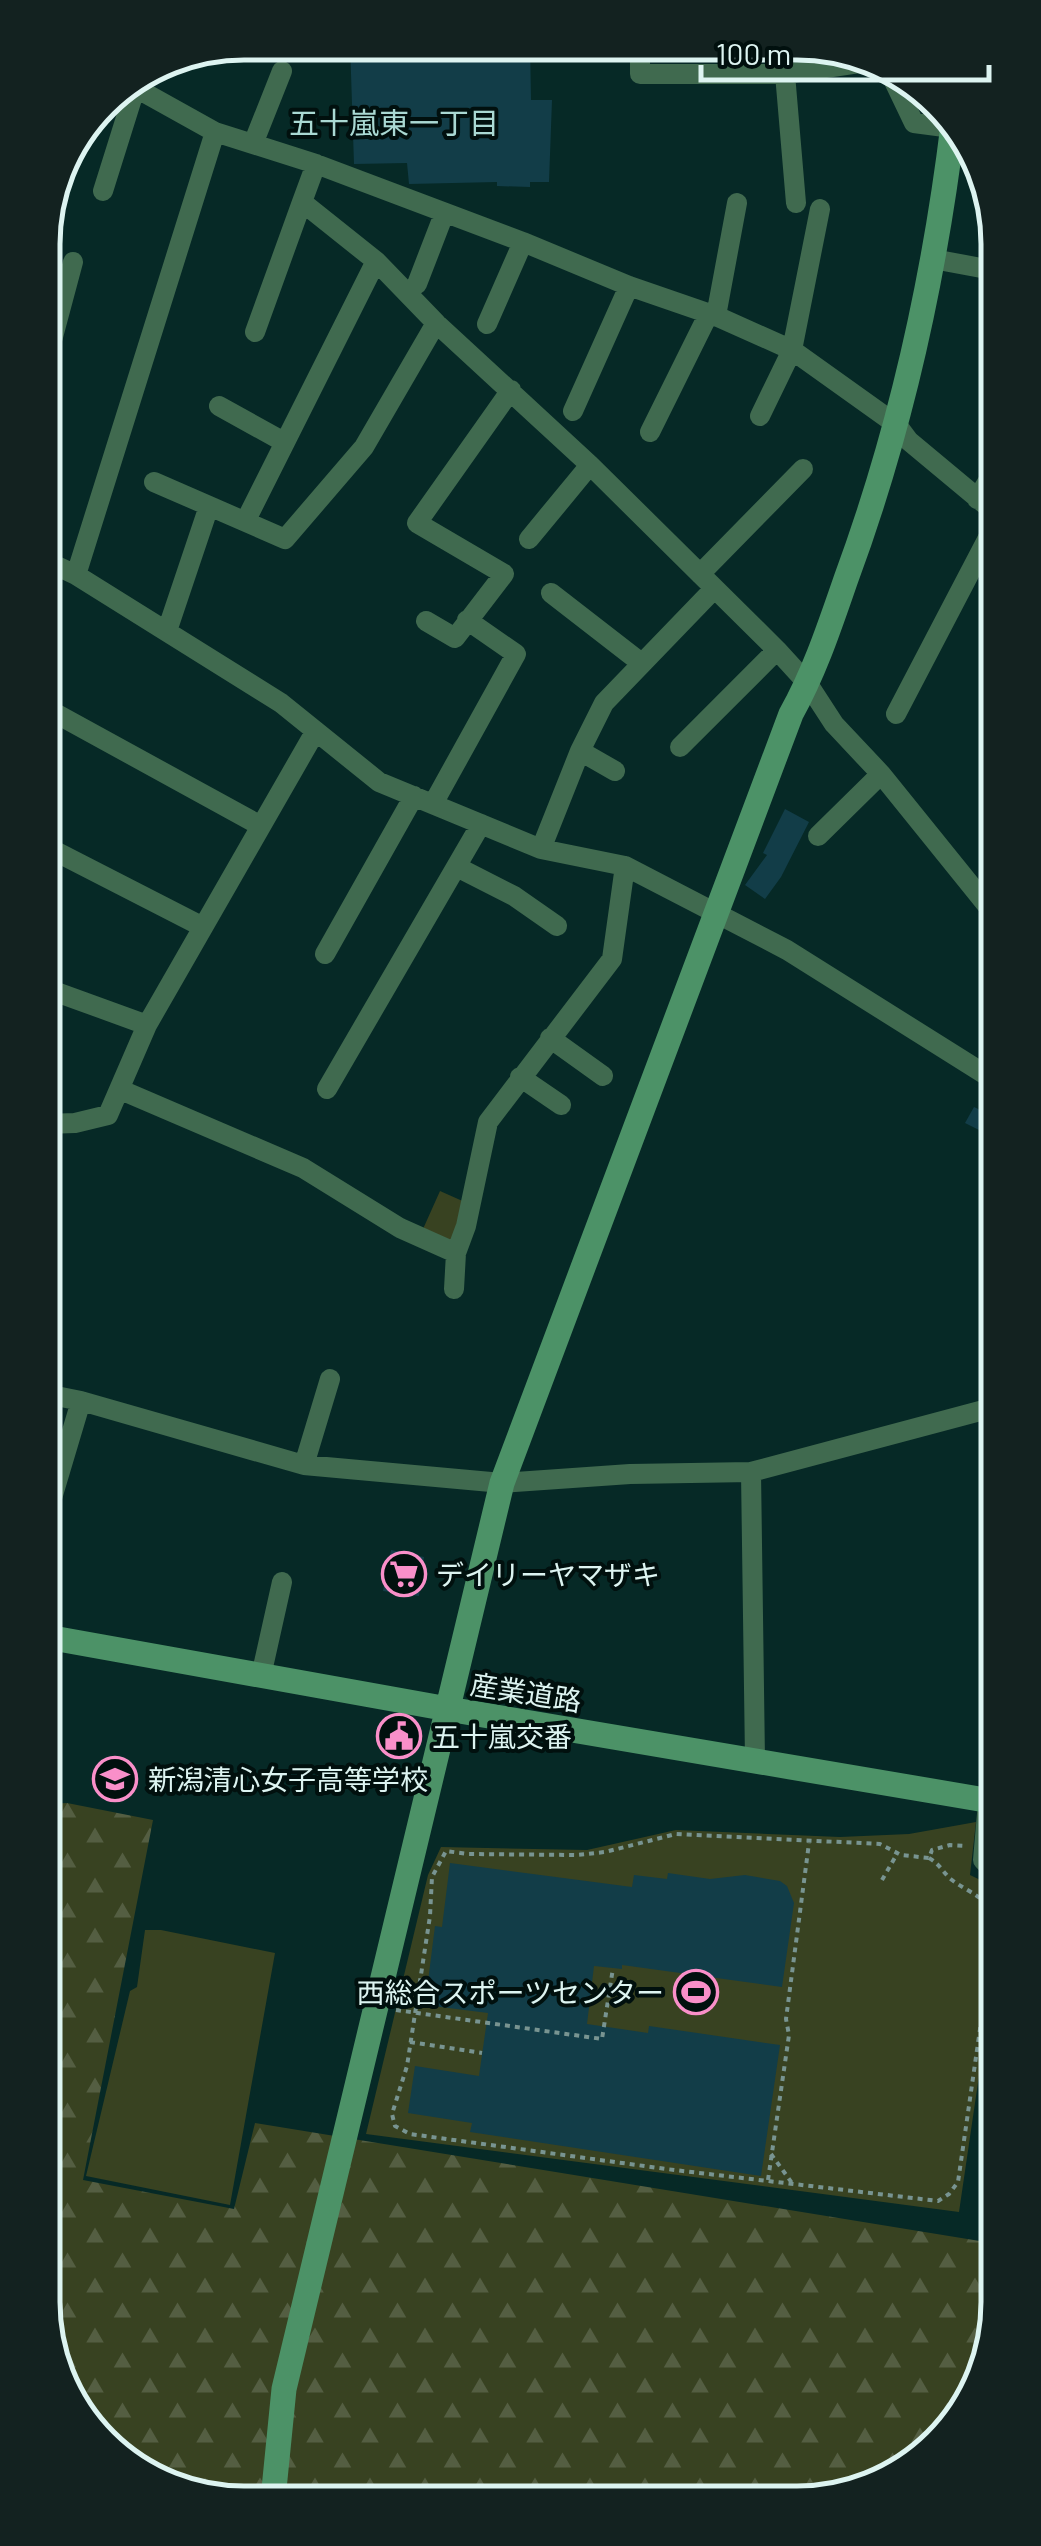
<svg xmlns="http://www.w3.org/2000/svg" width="1041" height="2546" viewBox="0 0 1041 2546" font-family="Barlow,'Noto Sans JP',sans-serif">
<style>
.forest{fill:url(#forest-firs)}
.park{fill:#384221}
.building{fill:#123d48}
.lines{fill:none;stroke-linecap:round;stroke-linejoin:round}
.path{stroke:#789491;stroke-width:4;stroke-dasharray:5 5;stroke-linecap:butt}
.street{stroke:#406a4f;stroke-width:20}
.secondary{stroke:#4c9267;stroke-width:25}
.labels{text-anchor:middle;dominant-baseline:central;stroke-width:8;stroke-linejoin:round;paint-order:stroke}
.poi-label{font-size:28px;fill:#ddf4f1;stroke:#01100e;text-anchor:start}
.street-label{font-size:28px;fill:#ddf4f1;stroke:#01100e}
.neighbourhood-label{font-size:30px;fill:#aad9d3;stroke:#01100e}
.rim{fill:none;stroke:#ddf4f1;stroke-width:5}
</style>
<defs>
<pattern id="forest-firs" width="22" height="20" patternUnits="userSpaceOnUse" patternTransform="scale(2.5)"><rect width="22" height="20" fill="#384221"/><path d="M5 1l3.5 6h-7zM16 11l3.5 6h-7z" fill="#545e42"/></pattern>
</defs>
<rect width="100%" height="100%" fill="#062926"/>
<path class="forest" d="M67,1803L153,1820L83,2180L234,2209L255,2123L998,2244V2314L949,2434L848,2497L205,2500L111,2453L49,2353L48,1804Z"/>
<path class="park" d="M440,1191L467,1203L450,1243L423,1229Z
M976,1822L970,1875L997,1888V1953L959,2212L366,2134L428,1875L441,1847L587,1850L676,1830L840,1837L909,1834Z
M145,1930H161L275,1953L230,2205L86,2176L130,1991L137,1987Z"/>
<path class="building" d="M350,43L530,44L531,100H552L549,182H530V187L497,186V182L409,184L407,163L354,164Z
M785,809L809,822L781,877L765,899L745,885L767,855L763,853Z
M974,1107L995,1117V1138L965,1123Z
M391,1550L424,1557L419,1596L383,1591Z
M391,1725L411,1729L407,1747L387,1743Z
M450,1863L632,1887L634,1875L667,1879L668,1873L710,1879L745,1875L780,1881L787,1886L794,1903L782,1987L622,1965V1969L594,1966L587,2024L648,2033L649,2026L780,2045L761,2176L470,2132L472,2123L408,2113L415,2066L479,2076L488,2013L425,2005L435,1926L442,1927Z"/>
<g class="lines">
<path class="path" d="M929,1858C940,1864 943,1873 952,1880C972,1895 990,1897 995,1925L958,2182L949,2194L938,2201L666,2169L410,2134L395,2126L392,2114L407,2066L430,1916L432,1877L446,1851L468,1854L577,1855L605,1852L676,1834L880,1844L901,1855L929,1858L932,1850L950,1845L967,1846
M882,1880L897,1854
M396,2010L602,2039L613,1968
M410,2042L482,2053
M771,2154L792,2183
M768,2180L789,2035L786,2019L809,1843"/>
<path class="street" d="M640,45V74H785L866,62
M785,74L796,203
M891,75L914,123L952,128
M127,83L215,132L316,164L523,242L629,286L716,316L792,350L897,425L909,441L993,511
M253,144L282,71
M316,164L302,202L376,261L436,323L590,465L777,650L808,684L834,724L881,774L994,914
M103,191L135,89
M933,259L992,270
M417,284L444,214
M716,316L737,203
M487,324L523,242
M255,332L302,202
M43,361L46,363L73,262
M219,406L284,442
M573,411L629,286
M760,416L792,350L820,209
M650,432L709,313
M154,482L285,539L364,447L436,323
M977,499L993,473
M246,520L376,261
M529,539L590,465
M44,560L76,575L281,703L379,782L541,849L625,866L787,950L994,1080
M700,574L803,469
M76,575L215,132
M551,593L640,662
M426,621L455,638L504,574L417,523L511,390
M167,631L209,506
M44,707L261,826
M896,714L989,536
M680,747L777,650
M580,751L615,771
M433,804L516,654L467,620
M818,836L881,774
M45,846L203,927
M541,849L580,751L604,703L713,590
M457,867L514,896L557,926
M325,954L414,796
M45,988L147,1025
M550,1038L603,1076
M520,1077L561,1105
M327,1089L481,824
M121,1090L303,1168L400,1228L456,1253
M46,1124L75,1123L108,1115L147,1025L315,732
M454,1289L456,1253L466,1226L488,1122L612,959L625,866
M46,1394L81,1401L304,1465L502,1483L630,1474L751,1472L995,1407
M304,1465L330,1379
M751,1472L755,1760
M47,1515L81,1401
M261,1676L282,1582
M988,1802L983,1860L997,1875"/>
<path class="secondary" d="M47,1637L448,1709L997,1802
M273,2499L284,2389L502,1483L791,714C815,671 830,625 846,579C900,433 934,280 953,125"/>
</g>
<defs>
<symbol id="supermarket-ring" viewBox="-11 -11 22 22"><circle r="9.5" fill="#01100e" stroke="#f98fc9" stroke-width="1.5"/><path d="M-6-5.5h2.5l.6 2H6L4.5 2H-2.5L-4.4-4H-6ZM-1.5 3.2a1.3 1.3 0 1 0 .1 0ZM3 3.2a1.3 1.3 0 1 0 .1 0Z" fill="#f98fc9"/></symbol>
<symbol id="civic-ring" viewBox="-11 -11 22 22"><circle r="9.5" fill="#01100e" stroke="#f98fc9" stroke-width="1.5"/><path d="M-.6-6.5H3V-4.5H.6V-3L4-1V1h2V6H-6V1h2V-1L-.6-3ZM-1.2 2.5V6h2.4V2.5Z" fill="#f98fc9"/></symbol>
<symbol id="school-ring" viewBox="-11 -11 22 22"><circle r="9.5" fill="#01100e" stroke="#f98fc9" stroke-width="1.5"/><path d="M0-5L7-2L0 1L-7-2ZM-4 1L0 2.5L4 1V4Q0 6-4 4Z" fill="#f98fc9"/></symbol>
<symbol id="stadium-ring" viewBox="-11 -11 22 22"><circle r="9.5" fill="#01100e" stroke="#f98fc9" stroke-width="1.5"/><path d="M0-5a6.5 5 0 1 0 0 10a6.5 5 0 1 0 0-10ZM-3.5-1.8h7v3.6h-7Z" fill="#f98fc9"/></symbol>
</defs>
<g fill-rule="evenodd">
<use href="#supermarket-ring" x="379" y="1549" width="50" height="50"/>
<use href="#civic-ring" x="374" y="1711" width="50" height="50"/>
<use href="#school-ring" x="90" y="1754" width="50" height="50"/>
<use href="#stadium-ring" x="671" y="1967" width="50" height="50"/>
</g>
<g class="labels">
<g class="poi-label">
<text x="436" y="1574">デイリーヤマザキ</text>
<text x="432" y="1736">五十嵐交番</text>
<text x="148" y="1779">新潟清心女子高等学校</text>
<text x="664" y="1992" text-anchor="end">西総合スポーツセンター</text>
</g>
<g class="street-label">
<text transform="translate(526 1692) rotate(9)">産業道路</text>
</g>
<g class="neighbourhood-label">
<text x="394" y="122">五十嵐東一丁目</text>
</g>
</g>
<path d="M0 0H1041V2546H0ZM244 60H797A184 184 0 0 1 981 244V2302A184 184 0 0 1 797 2486H244A184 184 0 0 1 60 2302V244A184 184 0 0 1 244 60Z" fill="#132220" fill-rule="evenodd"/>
<path class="rim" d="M244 60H797A184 184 0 0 1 981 244V2302A184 184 0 0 1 797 2486H244A184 184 0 0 1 60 2302V244A184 184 0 0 1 244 60Z"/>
<path d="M701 65v15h288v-15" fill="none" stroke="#ddf4f1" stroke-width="5"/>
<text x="716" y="65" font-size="30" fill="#ddf4f1" stroke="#01100e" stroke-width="8" paint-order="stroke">100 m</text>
</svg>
